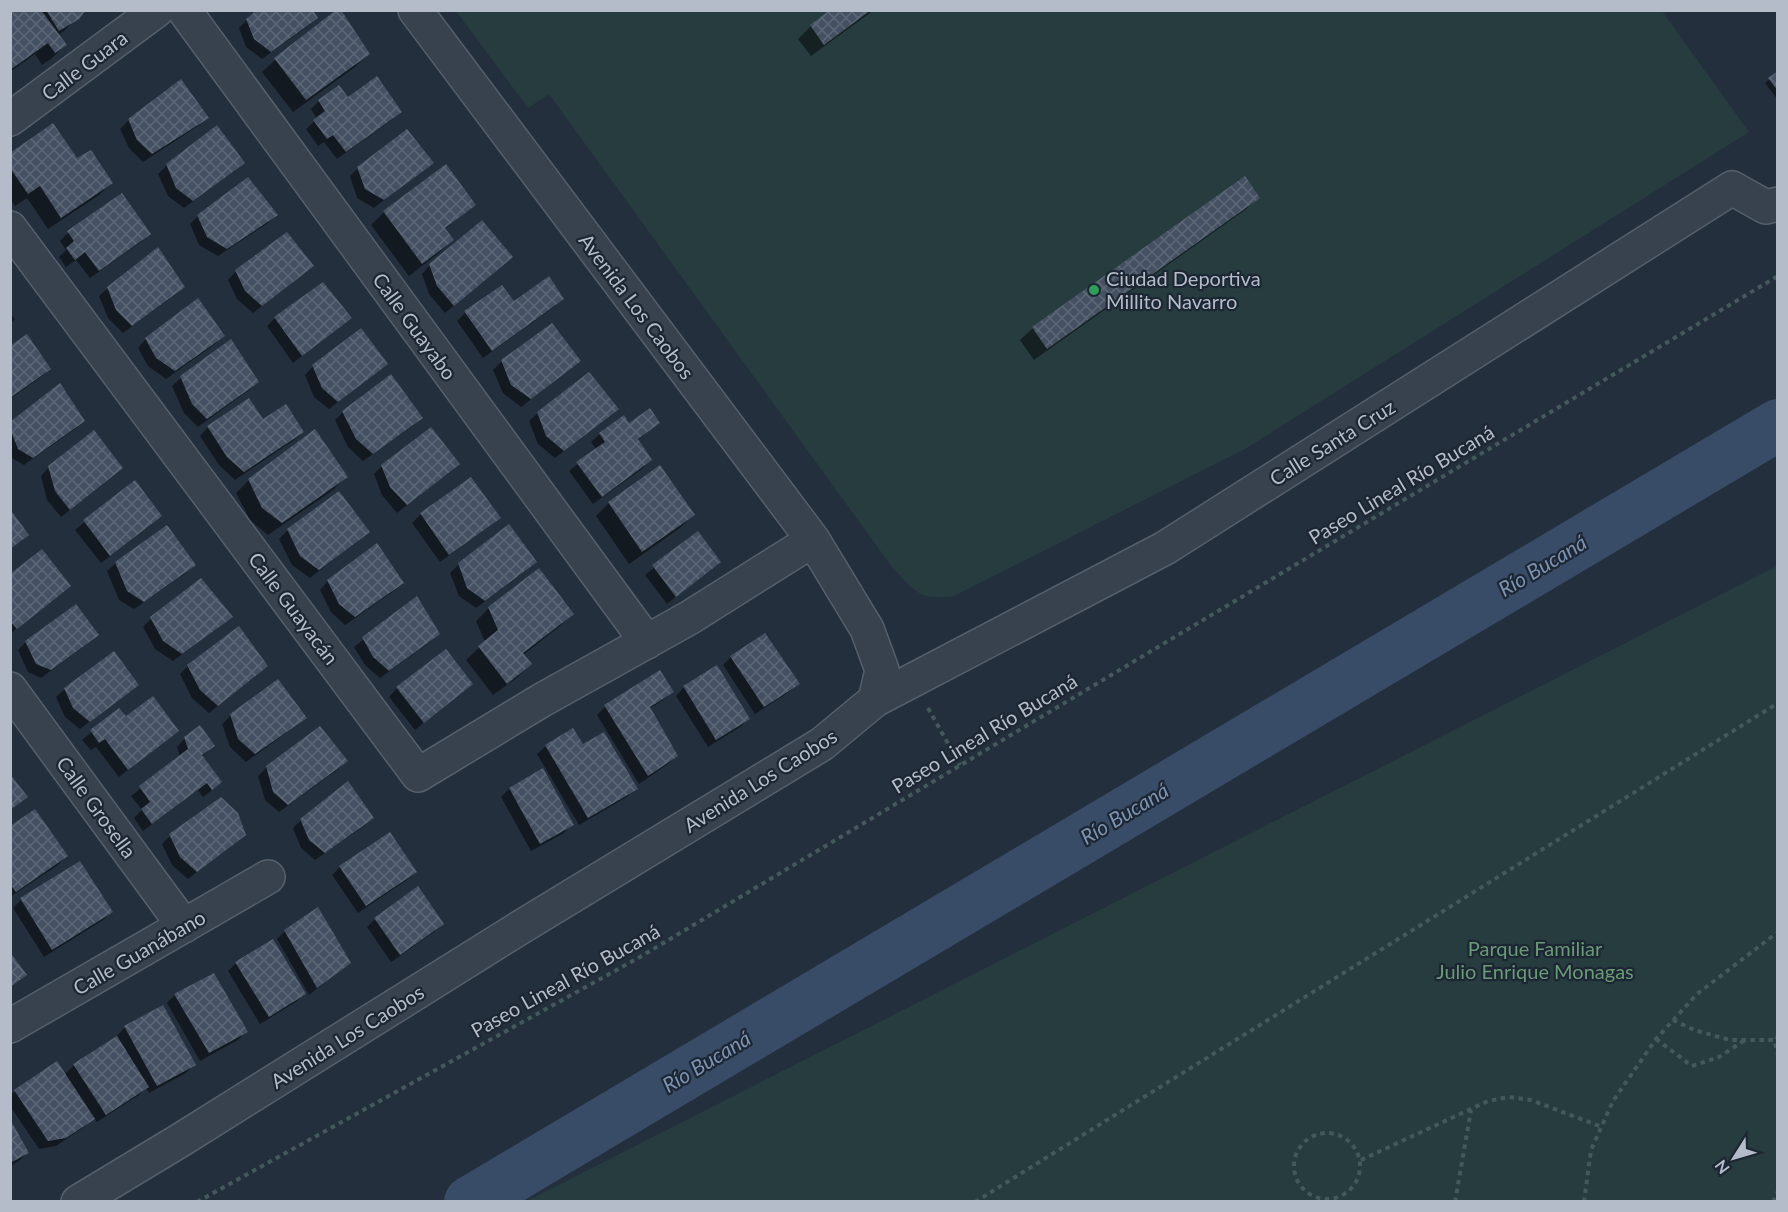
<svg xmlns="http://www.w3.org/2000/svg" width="1788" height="1212" viewBox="0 0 1788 1212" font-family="Lato,sans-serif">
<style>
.green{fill:#263c3f}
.shadow{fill:#0007}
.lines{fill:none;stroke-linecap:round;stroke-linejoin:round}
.river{stroke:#394c67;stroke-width:52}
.building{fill:url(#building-cross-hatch)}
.street-casing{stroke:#565f6c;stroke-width:36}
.path{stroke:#44595c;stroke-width:4;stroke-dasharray:4.5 4.5;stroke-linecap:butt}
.street{stroke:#38414e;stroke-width:33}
.leisure-dot{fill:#2e9e5b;stroke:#1d2633;stroke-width:2}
.labels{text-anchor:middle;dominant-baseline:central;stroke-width:4.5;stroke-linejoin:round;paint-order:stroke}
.street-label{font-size:20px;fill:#b4bcc9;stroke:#1d2633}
.poi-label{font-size:20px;fill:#b4bcc9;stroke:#1d2633;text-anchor:start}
.park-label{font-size:20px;fill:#6b9a76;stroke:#1d2633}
.water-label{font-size:21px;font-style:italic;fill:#7c92b1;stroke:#1d2633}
</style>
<defs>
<pattern id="building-cross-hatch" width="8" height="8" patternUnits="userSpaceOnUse" patternTransform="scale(1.5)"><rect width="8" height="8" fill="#455162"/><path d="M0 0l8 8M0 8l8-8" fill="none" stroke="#5d6877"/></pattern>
</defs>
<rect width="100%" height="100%" fill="#242f3e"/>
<path class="green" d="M456,11H1662L1749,132L1245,449L954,596C917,600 916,592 892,567L549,94L528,108Z
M1777,566V1201H527Z"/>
<path class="shadow" d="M10,10H84L64,31L58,35L65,45L52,58L42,65L35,54L10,72Z
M338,10L368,54L355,67L293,112L262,72L275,60Z
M833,10H874L811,56L798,39L811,26Z
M316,18L308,26L262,59L246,47L239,28L247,20Z
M1778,73V100L1765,83Z
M347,99L400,111L392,120L337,159L324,142L318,146L306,129L317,119L311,109L319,101Z
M207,118L198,126L143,162L129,148L120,129L129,120Z
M10,154L77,161L111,183L99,195L48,229L27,198L15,206L10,199Z
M243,163L234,171L184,208L168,196L158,174L167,165Z
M432,163L374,208L357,198L350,176L358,168Z
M446,166L474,204L444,230L452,240L439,253L409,276L371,225L384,212Z
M1258,198L1245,210L1034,360L1020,340L1033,328Z
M276,215L268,223L218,256L199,245L190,224L198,216Z
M68,233L149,234L141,242L90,278L76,260L66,267L59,257L66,250L60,241Z
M430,265H502L445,313L429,294L422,274Z
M312,266L253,313L237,299L228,280L236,271Z
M183,287L175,295L123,333L108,318L99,296L108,288Z
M501,287L513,303L562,299L554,307L483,358L457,321L465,313Z
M10,313L15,319L10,324Z
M275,318H350L293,363L267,326Z
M223,336L215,344L166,379L148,366L138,348L146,339Z
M10,348L49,369L41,377L10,399Z
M502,361H579L521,407L503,393L493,370Z
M386,364L329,409L314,397L305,375L313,366Z
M181,378L257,382L249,390L198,427L184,413L172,386Z
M617,409L555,458L538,444L529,421L538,413Z
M343,412L421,418L413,426L363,461L348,447L335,420Z
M84,420L75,429L24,465L10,457V424Z
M263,421L303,431L294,440L235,480L219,465L200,436L208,427Z
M658,423L637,441L651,460L642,469L593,504L569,471L596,449L591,442L600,434L628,425Z
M458,464L397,513L382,495L374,474L382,466Z
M49,467L113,476L61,517L47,500L41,476Z
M346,477L333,490L268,535L250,520L236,493L249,480Z
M470,479L499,518L490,526L440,562L412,523L421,514Z
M134,482L152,524L101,563L75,530Z
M609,503L693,515L680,528L629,564L596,516Z
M288,530L368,532L310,578L292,565L279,539Z
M697,533L719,562L667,604L645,575Z
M116,563L194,565L186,573L134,609L119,600L107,571Z
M459,564L527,570L476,608L459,596L450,573Z
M10,576L69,586L10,634Z
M328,581L402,583L394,591L345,625L331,612L320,590Z
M417,598L438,634L430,642L380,678L365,665L354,647Z
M489,608L572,614L559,627L523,655L530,664L518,677L493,695L466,660L485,642L476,621Z
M231,617L222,625L173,661L155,649L143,627L151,619Z
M97,635L88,643L41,678L28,672L18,650L26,642Z
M731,657L798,684L789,692L755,714L723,665Z
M188,666L258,674L209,713L192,698L180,674Z
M471,684L415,730L389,697L397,688Z
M137,685L80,729L65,717L56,697L65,689Z
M684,687L748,719L740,727L708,747L676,696Z
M672,692L663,700L649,709L677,756L668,764L639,784L597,715L605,707Z
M119,710L125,719L177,731L119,777L96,747L91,750L82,740Z
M231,715L305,718L296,726L246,762L230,747L222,724Z
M185,738L213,746L202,757L212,790L203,797L198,790L143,831L134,818L142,810L131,796L180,757L177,747Z
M546,746H582L636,788L627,797L579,825L537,754Z
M346,761L337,770L279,812L265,800L258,776L267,767Z
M509,789L572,824L564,833L531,851L501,797Z
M372,818L364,826L315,860L301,848L293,828L301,820Z
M10,827L66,856L58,865L10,897Z
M244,835L188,879L172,865L162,844L170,836Z
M340,867L415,872L407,880L358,913L332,875Z
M21,900L111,912L103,920L44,957L13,908Z
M375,919L442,924L434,932L391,962L367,927Z
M285,931L349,963L309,995L277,939Z
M236,963L304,994L296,1002L260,1024L228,971Z
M175,995L246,1032L238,1040L200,1061L167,1003Z
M125,1027L194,1064L186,1073L149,1093L146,1088L139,1095L97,1122L94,1118L84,1127L56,1146L39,1149L10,1106V1095L56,1063L64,1075L74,1065L118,1037L117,1036Z
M10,1122L27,1153L19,1161L10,1166Z"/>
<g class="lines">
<path class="river" d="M470,1202L1778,425"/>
</g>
<path class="building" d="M10,10H41L67,45L55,53L48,43L10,70Z
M46,10H86L79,19L59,31Z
M257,10H313L318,18L271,52L254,39L246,19Z
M336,10H341L370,54L306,100L274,58Z
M830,10H871L824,45L810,25Z
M1778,71V91L1768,78Z
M377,76L402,112L346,152L333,135L327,139L313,120L325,111L318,100L339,85L348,97Z
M181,79L209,118L152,154L137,140L128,119Z
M53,123L77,158L91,150L113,183L61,218L40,186L28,194L10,168V153Z
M217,125L245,163L193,201L176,188L166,164Z
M407,129L434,163L384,200L365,189L357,167Z
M446,164L476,205L445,228L454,240L422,264L383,211Z
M1245,176L1260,198L1047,349L1032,327Z
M248,177L278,215L227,249L207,237L197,215Z
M122,193L151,234L99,271L85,252L75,260L66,248L74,241L67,231Z
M482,220L513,257L454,306L437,286L429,264Z
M287,232L314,266L262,306L245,291L235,270Z
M158,247L185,287L132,326L116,310L107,287Z
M549,276L564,299L492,351L464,311L502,285L514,301Z
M323,282L352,318L302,356L274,317Z
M198,298L225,336L175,371L156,358L145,338Z
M552,323L581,361L531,399L511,385L501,360Z
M361,328L388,364L338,402L322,388L312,365Z
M27,334L51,369L10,398V346Z
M231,339L259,382L207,419L192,404L180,376Z
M589,372L619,409L564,451L546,436L537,412Z
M391,374L423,418L373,454L356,439L342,411Z
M60,383L85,421L33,458L18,449L10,429V422Z
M249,398L263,419L286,404L304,432L244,472L227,457L207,426Z
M650,408L660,423L638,439L652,460L602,497L576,462L605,442L599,433L624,415L629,423Z
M431,427L460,464L407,505L390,487L381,465Z
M315,429L348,477L282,523L262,508L248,479Z
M94,430L123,468L70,510L55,491L48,466Z
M660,465L695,515L642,552L608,502Z
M471,477L501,518L449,555L420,513Z
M135,480L162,516L110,556L83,520Z
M339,491L370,532L319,570L300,556L287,529Z
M10,509L29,535L10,549Z
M509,524L537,562L485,601L467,588L458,563Z
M167,525L196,565L144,602L127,591L115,562Z
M698,531L721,562L676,597L652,565Z
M377,543L404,583L355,617L339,604L327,580Z
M42,549L71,586L17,629L10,621V574Z
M539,568L574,614L523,653L532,664L507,684L478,646L498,630L488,607Z
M201,578L233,617L182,654L163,641L150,617Z
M417,596L440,634L389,671L373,657L362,637Z
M76,604L99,635L51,670L36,664L25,641Z
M239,626L268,666L218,706L200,690L187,665Z
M765,633L800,684L764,707L730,656Z
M446,649L473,684L424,723L396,687Z
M114,651L139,685L90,722L73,708L64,688Z
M717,665L750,719L716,740L683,686Z
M660,670L674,692L650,707L678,756L648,776L604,705Z
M278,679L307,718L255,754L238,739L230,714Z
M153,696L179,731L128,770L105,739L99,743L90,730L119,708L126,716Z
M200,725L215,746L202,755L222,782L212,790L207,783L152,824L141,809L150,802L139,786L188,749L184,737Z
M320,726L348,761L288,805L273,792L266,766Z
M573,728L583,744L604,732L638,789L588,818L545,745Z
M543,768L574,825L540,844L509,788Z
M10,774L28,797L10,810Z
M348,781L374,818L325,853L309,840L300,819Z
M221,797L238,813L246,835L197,872L180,857L169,834Z
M35,809L68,856L16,892L10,884V826Z
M390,832L417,872L366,906L339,866Z
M80,861L113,912L52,950L20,898Z
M418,886L444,924L400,955L374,918Z
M318,907L351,963L317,988L284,930Z
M273,939L306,994L269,1017L235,962Z
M10,952L27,975L10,987Z
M214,973L248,1032L209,1053L174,994Z
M163,1005L196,1065L157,1086L124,1026Z
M117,1036L149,1087L106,1115L73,1064Z
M57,1061L95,1119L66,1138L48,1141L14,1090Z
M10,1119L29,1153L10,1163Z"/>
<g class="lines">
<defs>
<path id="street" d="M184,10L647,642
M10,119L157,10
M10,228L418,775L542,700L689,618L813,540
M10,689L184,926
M875,700L1165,548L1732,188L1766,207L1778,204
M10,1026L268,877
M78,1202L179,1141L521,927L822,744L875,700L882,670L867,629L813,540L415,10"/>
</defs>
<use href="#street" class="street-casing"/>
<path class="path" d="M928,708L960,765
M1673,1020L1694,1030L1730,1040H1776
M1778,1035L1775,1043L1778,1055
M1656,1039L1692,1066L1719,1057L1745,1040
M1294 1166a33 33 0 1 1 66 0a33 33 0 1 1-66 0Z
M1361,1160L1488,1101L1509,1097L1531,1100L1602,1127
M197,1202L640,957L1778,276
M975,1202L1778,703
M1455,1202L1471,1110
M1584,1202L1591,1150L1613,1101L1656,1039L1697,994L1778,932
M1773,1202L1778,1191"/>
<use href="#street" class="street"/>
</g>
<circle class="leisure-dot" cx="1094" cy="290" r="6"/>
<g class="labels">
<g class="street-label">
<text transform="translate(84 65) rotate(-37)">Calle Guara</text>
<text transform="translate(637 306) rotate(53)">Avenida Los Caobos</text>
<text transform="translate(415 326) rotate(54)">Calle Guayabo</text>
<text transform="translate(1332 442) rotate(-32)">Calle Santa Cruz</text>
<text transform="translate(1401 484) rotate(-31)">Paseo Lineal Río Bucaná</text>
<text transform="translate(294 608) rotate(53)">Calle Guayacán</text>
<text transform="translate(984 733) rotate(-31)">Paseo Lineal Río Bucaná</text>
<text transform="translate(760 780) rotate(-32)">Avenida Los Caobos</text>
<text transform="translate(97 807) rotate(54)">Calle Grosella</text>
<text transform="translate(139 952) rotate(-30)">Calle Guanábano</text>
<text transform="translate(565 980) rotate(-29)">Paseo Lineal Río Bucaná</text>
<text transform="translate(347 1036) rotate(-32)">Avenida Los Caobos</text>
</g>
<g class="poi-label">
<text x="1106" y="278">Ciudad Deportiva<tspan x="1106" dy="23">Millito Navarro</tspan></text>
</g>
<g class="park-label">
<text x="1535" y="948">Parque Familiar<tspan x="1535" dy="23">Julio Enrique Monagas</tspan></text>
</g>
<g class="water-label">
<text transform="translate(1542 565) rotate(-31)">Río Bucaná</text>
<text transform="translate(1124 813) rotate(-31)">Río Bucaná</text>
<text transform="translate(706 1061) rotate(-31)">Río Bucaná</text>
</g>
</g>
<rect width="1788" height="1212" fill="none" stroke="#b4bcc9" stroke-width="24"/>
<g transform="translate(1734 1158) rotate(233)" stroke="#1d2633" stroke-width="4.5" paint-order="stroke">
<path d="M0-4.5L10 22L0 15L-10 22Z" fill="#b4bcc9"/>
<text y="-9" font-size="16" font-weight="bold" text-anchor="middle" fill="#b4bcc9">N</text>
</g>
</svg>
